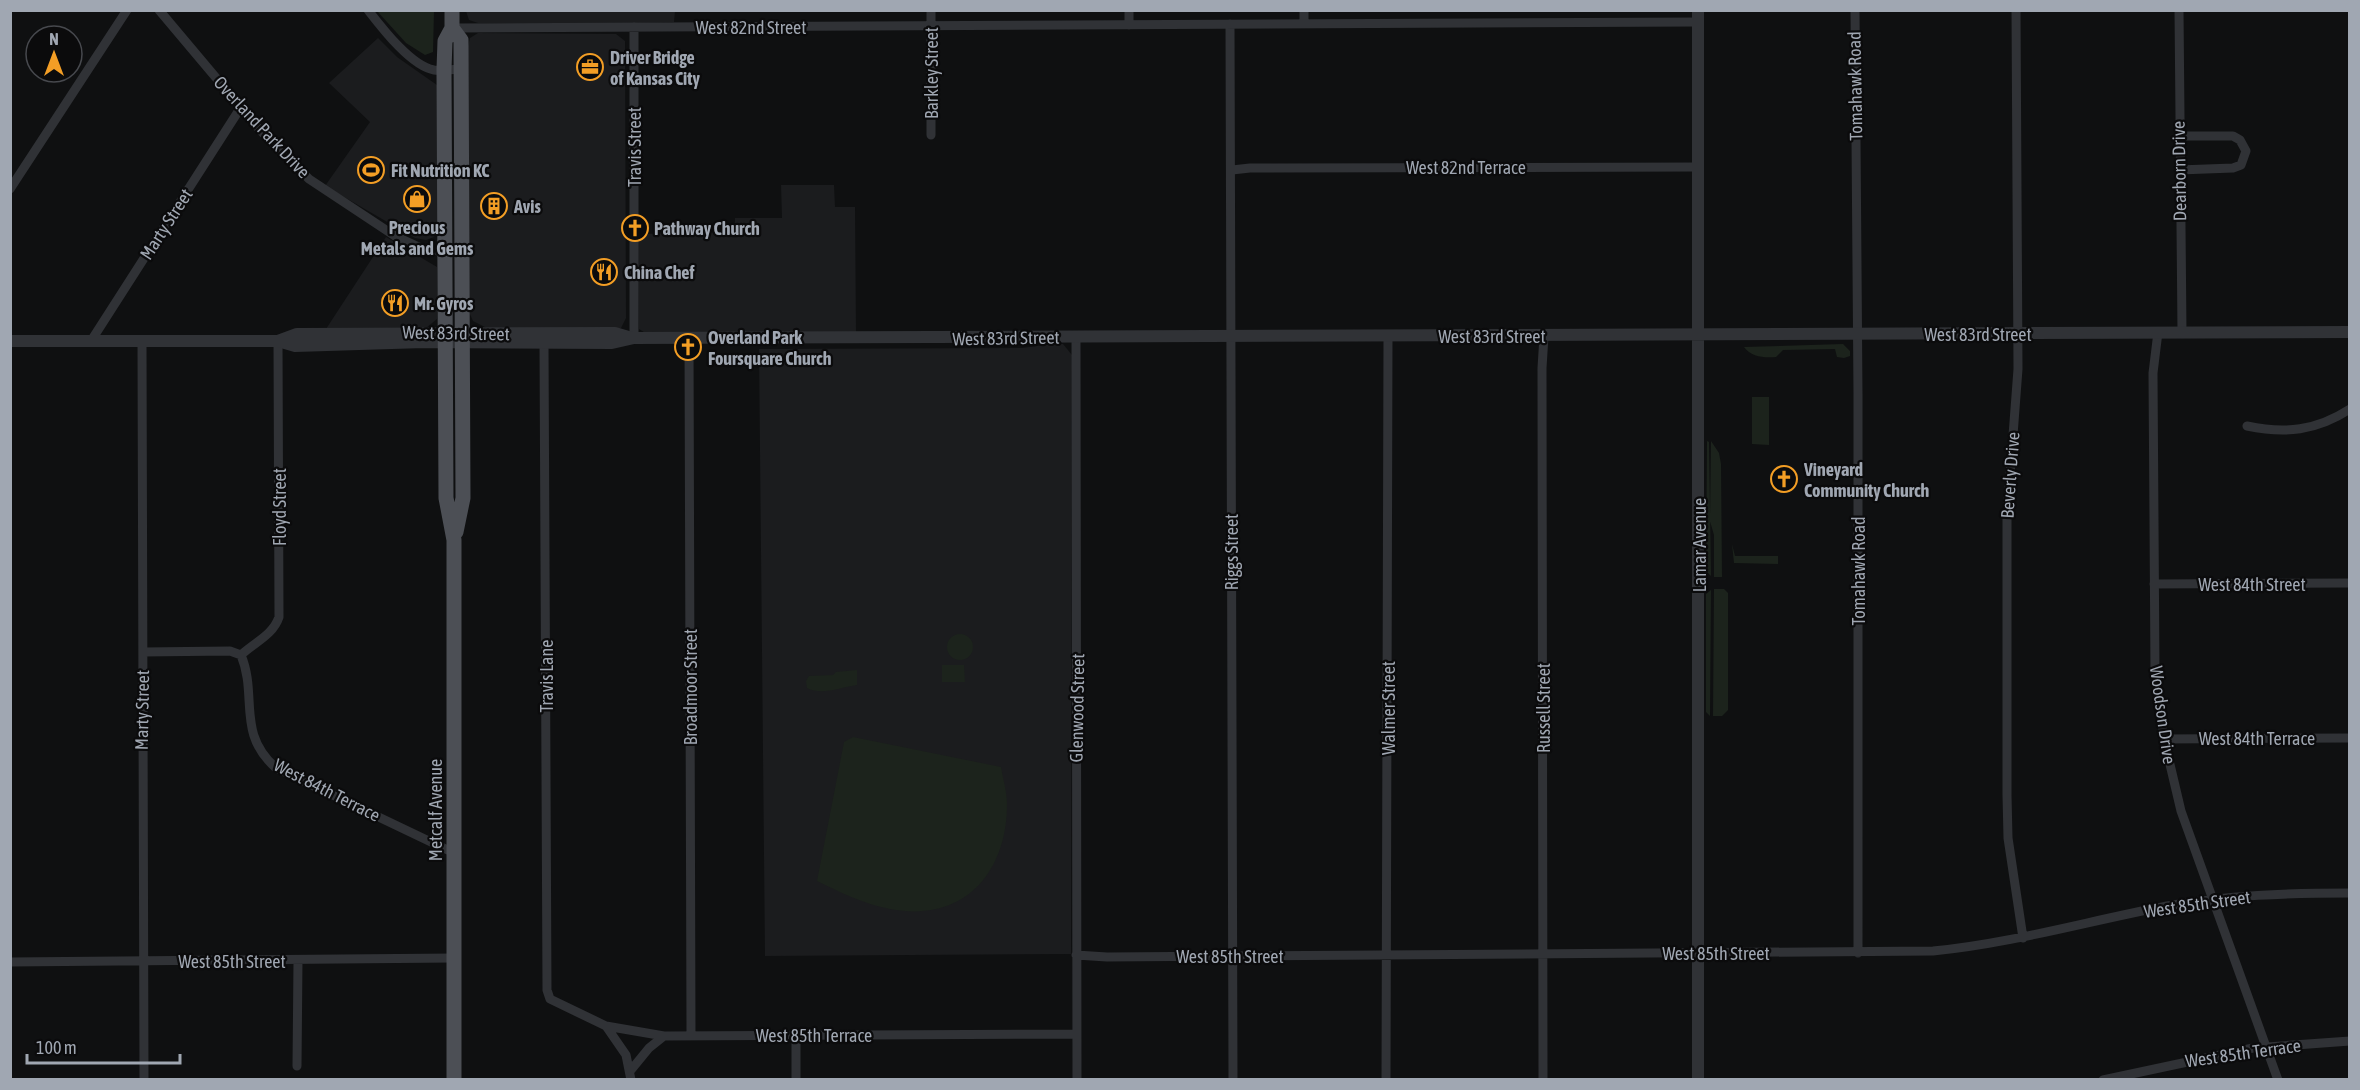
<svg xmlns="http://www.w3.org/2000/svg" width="2360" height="1090" viewBox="0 0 2360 1090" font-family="'Asap Condensed',sans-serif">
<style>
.built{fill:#1b1c1e}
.green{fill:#1c231c}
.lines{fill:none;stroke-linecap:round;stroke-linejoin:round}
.minor{stroke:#303236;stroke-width:9}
.tertiary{stroke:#303236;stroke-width:12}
.primary{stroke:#4c4f55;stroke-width:15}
.labels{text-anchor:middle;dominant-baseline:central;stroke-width:4.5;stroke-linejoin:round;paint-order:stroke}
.street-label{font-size:18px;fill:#a0a7b2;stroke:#0b0b0c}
.poi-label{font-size:18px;font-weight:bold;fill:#a0a7b2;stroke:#0b0b0c;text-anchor:start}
</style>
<rect width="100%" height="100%" fill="#0f1011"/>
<path class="built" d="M466,11H675L674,22L637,23H478L469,20Z
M478,33L616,34L625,41L626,318L621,328L489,329L473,321L469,312L468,46L470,38Z
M378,38L397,57L437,85L438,232L434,237L426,240L415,238L325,186L370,122L329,83Z
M781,185H834L835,207H855L856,332H644L639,329L638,234L735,232V218H782Z
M386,237L437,267V319L426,328L326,329Z
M1052,344H1063L1072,355L1071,954L765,956L759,349L1022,348Z"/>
<path class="green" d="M377,11H434L433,52L425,55L406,43Z
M1843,344L1850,351V356L1844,358L1837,357L1835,349L1783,350L1776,357C1764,358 1751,357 1744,347Z
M1752,397H1769V445L1752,444Z
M1707,441L1709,442L1711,576L1706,571Z
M1711,441L1719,453L1721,464L1722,577H1714V535L1710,521Z
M1732,544L1735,556H1778V564L1734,563Z
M1714,589H1724L1728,593V710L1722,716H1713Z
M1711,590L1710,716L1706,712V594Z
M947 647a13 13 0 1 1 26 0a13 13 0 1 1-26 0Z
M942,665H964L965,682H942Z
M857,670V685C842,687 821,696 807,688L806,681L809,676L833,675L836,672Z
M853,737L1001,767C1003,779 1007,792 1007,804C1007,874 963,923 890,909C863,904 840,892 817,881L844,742Z"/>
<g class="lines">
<path class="minor" d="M159,10L260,130L309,179L395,236L421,248L445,252
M368,10C382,28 411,66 434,70C442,71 453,69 462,69
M1129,10V25
M1304,10V24
M1855,10L1858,394V953
M2016,10L2018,369L2007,515V795L2008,838L2023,938
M2179,10L2182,332
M1230,24L1233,1080
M452,28L1698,22
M931,135V10
M2178,136H2233L2240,140L2246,151L2241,165L2233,168L2179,170
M1232,170L1250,168L1699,167
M10,189L127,10
M2158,332L2153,373L2155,673L2164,739L2181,811L2278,1080
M1076,337L1077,1080
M634,338V27
M689,339L691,1035
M91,341L241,107
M142,341L144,1080
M544,344L547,990L550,999L606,1026L664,1036L1076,1034
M2247,426C2285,434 2316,431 2350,409
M2154,584L2350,583
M143,652L230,651L241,655
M241,655C255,642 273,635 279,617L278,341
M241,655C258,696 236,733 276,768L454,853
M2164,739L2350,738
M1076,955L1107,957L1933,951C2013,943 2088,921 2167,906C2227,895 2288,893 2350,893
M10,962L454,958
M606,1026L626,1055L631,1080
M796,1035V1080
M297,1066L298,961
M631,1070L649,1048L664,1036
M1386,1080L1388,336
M1543,1080L1542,368L1544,336
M2103,1080L2253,1048L2350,1041"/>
<path class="tertiary" d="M1698,10V1080
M10,341H278L295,346L424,342L612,343L634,338L2350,332
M278,341L297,334L615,333L632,338"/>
<path class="primary" d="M452,10V28L445,41L444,69L446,498L454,540V1080
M452,28L461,40L463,498L456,532"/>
</g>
<defs>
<symbol id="office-ring" viewBox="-11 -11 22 22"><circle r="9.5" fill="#0b0b0c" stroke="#f39e25" stroke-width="1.5"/><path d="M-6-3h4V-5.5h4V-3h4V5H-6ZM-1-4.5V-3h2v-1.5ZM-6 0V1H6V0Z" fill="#f39e25"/></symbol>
<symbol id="stadium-ring" viewBox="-11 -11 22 22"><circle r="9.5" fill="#0b0b0c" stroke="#f39e25" stroke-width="1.5"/><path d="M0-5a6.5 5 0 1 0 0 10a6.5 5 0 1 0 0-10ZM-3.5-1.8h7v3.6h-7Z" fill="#f39e25"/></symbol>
<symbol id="shop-ring" viewBox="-11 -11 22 22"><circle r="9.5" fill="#0b0b0c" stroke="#f39e25" stroke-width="1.5"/><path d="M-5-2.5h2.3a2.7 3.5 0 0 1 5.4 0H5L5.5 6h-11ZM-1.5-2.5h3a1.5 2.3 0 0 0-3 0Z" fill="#f39e25"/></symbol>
<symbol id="building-ring" viewBox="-11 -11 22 22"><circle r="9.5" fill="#0b0b0c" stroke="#f39e25" stroke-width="1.5"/><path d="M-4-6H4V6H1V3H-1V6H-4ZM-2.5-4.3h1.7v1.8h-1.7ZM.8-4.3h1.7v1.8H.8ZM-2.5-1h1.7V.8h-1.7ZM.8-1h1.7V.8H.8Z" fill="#f39e25"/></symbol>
<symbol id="church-ring" viewBox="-11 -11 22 22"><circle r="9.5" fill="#0b0b0c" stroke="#f39e25" stroke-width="1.5"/><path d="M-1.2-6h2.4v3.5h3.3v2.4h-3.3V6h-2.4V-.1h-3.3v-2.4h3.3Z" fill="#f39e25"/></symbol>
<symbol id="restaurant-ring" viewBox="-11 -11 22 22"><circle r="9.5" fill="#0b0b0c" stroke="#f39e25" stroke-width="1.5"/><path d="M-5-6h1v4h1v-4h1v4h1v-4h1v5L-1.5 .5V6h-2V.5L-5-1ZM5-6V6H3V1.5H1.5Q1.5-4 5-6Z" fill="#f39e25"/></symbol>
</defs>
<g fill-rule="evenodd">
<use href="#office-ring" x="575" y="52" width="30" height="30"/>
<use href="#stadium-ring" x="356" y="155" width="30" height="30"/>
<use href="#shop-ring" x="402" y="184" width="30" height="30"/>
<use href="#building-ring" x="479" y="191" width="30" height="30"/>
<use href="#church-ring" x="620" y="213" width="30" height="30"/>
<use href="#restaurant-ring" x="589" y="257" width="30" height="30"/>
<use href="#restaurant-ring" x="380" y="288" width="30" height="30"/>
<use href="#church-ring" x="673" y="332" width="30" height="30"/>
<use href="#church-ring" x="1769" y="464" width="30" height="30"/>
</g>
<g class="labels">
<g class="street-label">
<text x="751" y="27">West 82nd Street</text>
<text transform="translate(931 73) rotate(-90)">Barkley Street</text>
<text transform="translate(1855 86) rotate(-91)">Tomahawk Road</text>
<text transform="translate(262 127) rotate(47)">Overland Park Drive</text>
<text transform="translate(634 147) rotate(-90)">Travis Street</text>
<text x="1466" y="167">West 82nd Terrace</text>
<text transform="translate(2179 171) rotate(-91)">Dearborn Drive</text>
<text transform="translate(166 224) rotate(-57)">Marty Street</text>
<text transform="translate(456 333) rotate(1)">West 83rd Street</text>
<text x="1978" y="334">West 83rd Street</text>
<text x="1492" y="336">West 83rd Street</text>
<text transform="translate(1006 338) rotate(-1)">West 83rd Street</text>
<text transform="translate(2010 475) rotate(-86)">Beverly Drive</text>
<text transform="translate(279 507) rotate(-90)">Floyd Street</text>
<text transform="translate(1699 545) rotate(-90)">Lamar Avenue</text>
<text transform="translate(1231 552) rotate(-90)">Riggs Street</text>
<text transform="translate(1858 571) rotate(-90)">Tomahawk Road</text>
<text x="2252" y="584">West 84th Street</text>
<text transform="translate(546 676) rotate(-90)">Travis Lane</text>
<text transform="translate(690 687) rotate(-90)">Broadmoor Street</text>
<text transform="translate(1077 708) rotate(-89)">Glenwood Street</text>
<text transform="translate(1388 708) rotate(-90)">Walmer Street</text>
<text transform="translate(1543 708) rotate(-90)">Russell Street</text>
<text transform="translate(142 710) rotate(-89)">Marty Street</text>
<text transform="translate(2163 715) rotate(82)">Woodson Drive</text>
<text x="2257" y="738">West 84th Terrace</text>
<text transform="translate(327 790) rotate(27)">West 84th Terrace</text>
<text transform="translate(435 810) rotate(-90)">Metcalf Avenue</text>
<text transform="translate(2197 904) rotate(-8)">West 85th Street</text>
<text x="1716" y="953">West 85th Street</text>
<text x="1230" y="956">West 85th Street</text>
<text x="232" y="961">West 85th Street</text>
<text x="814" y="1035">West 85th Terrace</text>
<text transform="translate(2243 1053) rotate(-8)">West 85th Terrace</text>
</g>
<g class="poi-label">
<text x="610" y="57">Driver Bridge<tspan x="610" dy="21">of Kansas City</tspan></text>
<text x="391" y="170">Fit Nutrition KC</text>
<text x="514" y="206">Avis</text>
<text x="417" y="227" text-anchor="middle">Precious<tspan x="417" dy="21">Metals and Gems</tspan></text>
<text x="654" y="228">Pathway Church</text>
<text x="624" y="272">China Chef</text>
<text x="414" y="303">Mr. Gyros</text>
<text x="708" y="337">Overland Park<tspan x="708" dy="21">Foursquare Church</tspan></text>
<text x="1804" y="469">Vineyard<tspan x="1804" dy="21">Community Church</tspan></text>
</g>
</g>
<rect width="2360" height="1090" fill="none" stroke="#a0a7b2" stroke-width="24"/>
<g transform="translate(54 54)"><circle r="28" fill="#0b0b0c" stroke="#47494e" stroke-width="1.5"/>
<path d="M0-4.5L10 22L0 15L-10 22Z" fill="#f39e25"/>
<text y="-9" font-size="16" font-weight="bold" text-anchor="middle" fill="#a0a7b2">N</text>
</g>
<path d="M27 1054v9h153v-9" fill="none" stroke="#a0a7b2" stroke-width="3"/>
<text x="36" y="1054" font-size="18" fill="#a0a7b2" stroke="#0b0b0c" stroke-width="4.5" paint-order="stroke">100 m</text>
</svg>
